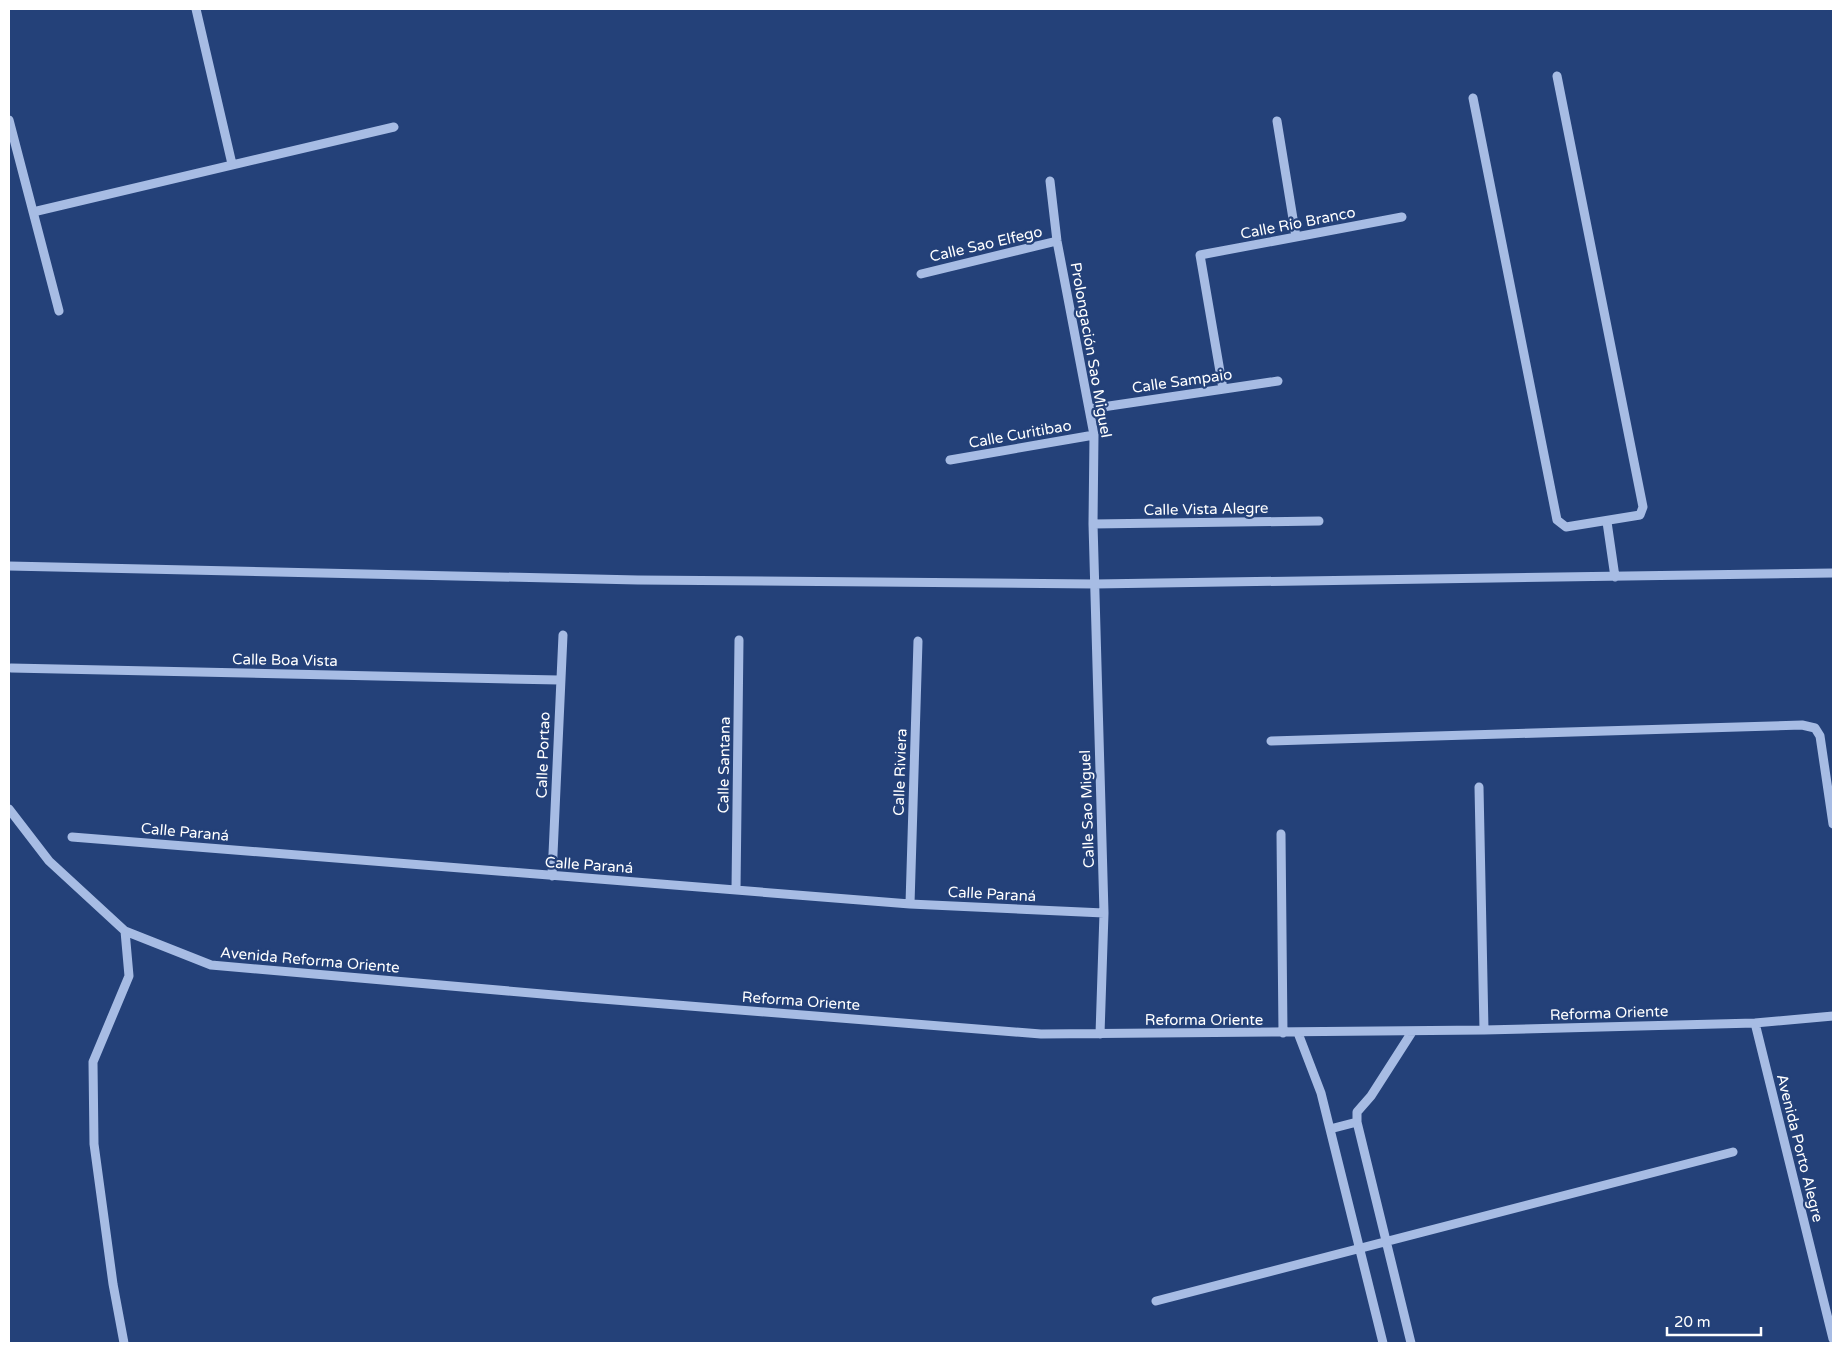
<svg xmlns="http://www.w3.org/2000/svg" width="1842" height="1352" viewBox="0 0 1842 1352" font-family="'Varela Round',sans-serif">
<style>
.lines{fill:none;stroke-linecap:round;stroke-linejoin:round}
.minor{stroke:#a7bce4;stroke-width:9}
.labels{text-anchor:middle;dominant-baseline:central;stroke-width:4.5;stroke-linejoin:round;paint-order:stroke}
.street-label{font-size:15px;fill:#fff;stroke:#244179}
</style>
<rect width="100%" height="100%" fill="#244179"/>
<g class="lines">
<path class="minor" d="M196,9L232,164
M1473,98L1557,520L1566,527L1640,515L1643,507L1557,76
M9,120L59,311
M1277,121L1296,237
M1050,181L1057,241L1094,435L1093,524L1104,913L1100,1034
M33,212L394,127
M921,274L1057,241
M1223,389L1200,255L1402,217
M1089,409L1278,381
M950,460L1094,435
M1607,522L1615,577
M1093,524L1319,521
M9,566L638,580L1095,584L1833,573
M11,668L559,680
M1271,741L1802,725L1815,728L1820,736L1833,824
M1479,787L1484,1030
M9,809L49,861L125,931L211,965L577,997L1041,1034L1484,1030L1755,1023L1833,1016
M1281,834L1283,1033
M72,837L910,904L1104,913
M552,876L563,635
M736,890L739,640
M910,904L918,641
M1755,1023L1833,1339
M1298,1033L1321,1093L1383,1343
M1330,1129L1357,1122
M1156,1301L1733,1152
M124,1343L113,1284L94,1144L93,1062L129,976L125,931
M1411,1343L1357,1122V1112L1371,1096L1412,1032"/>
</g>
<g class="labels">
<g class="street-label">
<text transform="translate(1298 223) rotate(-11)">Calle Río Branco</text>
<text transform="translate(986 244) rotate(-13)">Calle Sao Elfego</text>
<text transform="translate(1091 350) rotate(80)">Prolongación Sao Miguel</text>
<text transform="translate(1182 381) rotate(-8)">Calle Sampaio</text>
<text transform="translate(1020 434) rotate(-10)">Calle Curitibao</text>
<text transform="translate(1206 509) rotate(-1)">Calle Vista Alegre</text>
<text transform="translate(285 660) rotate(1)">Calle Boa Vista</text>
<text transform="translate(543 755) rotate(-88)">Calle Portao</text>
<text transform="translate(724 765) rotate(-89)">Calle Santana</text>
<text transform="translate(900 772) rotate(-88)">Calle Riviera</text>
<text transform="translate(1087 809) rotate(-92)">Calle Sao Miguel</text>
<text transform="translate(185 832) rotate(5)">Calle Paraná</text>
<text transform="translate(589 865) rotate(4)">Calle Paraná</text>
<text transform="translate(992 894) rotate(3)">Calle Paraná</text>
<text transform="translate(310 960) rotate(5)">Avenida Reforma Oriente</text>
<text transform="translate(801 1001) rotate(4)">Reforma Oriente</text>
<text transform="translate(1609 1013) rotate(-2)">Reforma Oriente</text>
<text x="1204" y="1020">Reforma Oriente</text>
<text transform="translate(1800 1148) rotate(76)">Avenida Porto Alegre</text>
</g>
</g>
<rect width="1842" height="1352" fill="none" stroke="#ffffff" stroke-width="20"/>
<path d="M1667 1327v8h94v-8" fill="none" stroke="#ffffff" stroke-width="2.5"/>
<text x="1674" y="1327" font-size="15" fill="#ffffff" stroke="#244179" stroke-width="4" paint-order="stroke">20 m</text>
</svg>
